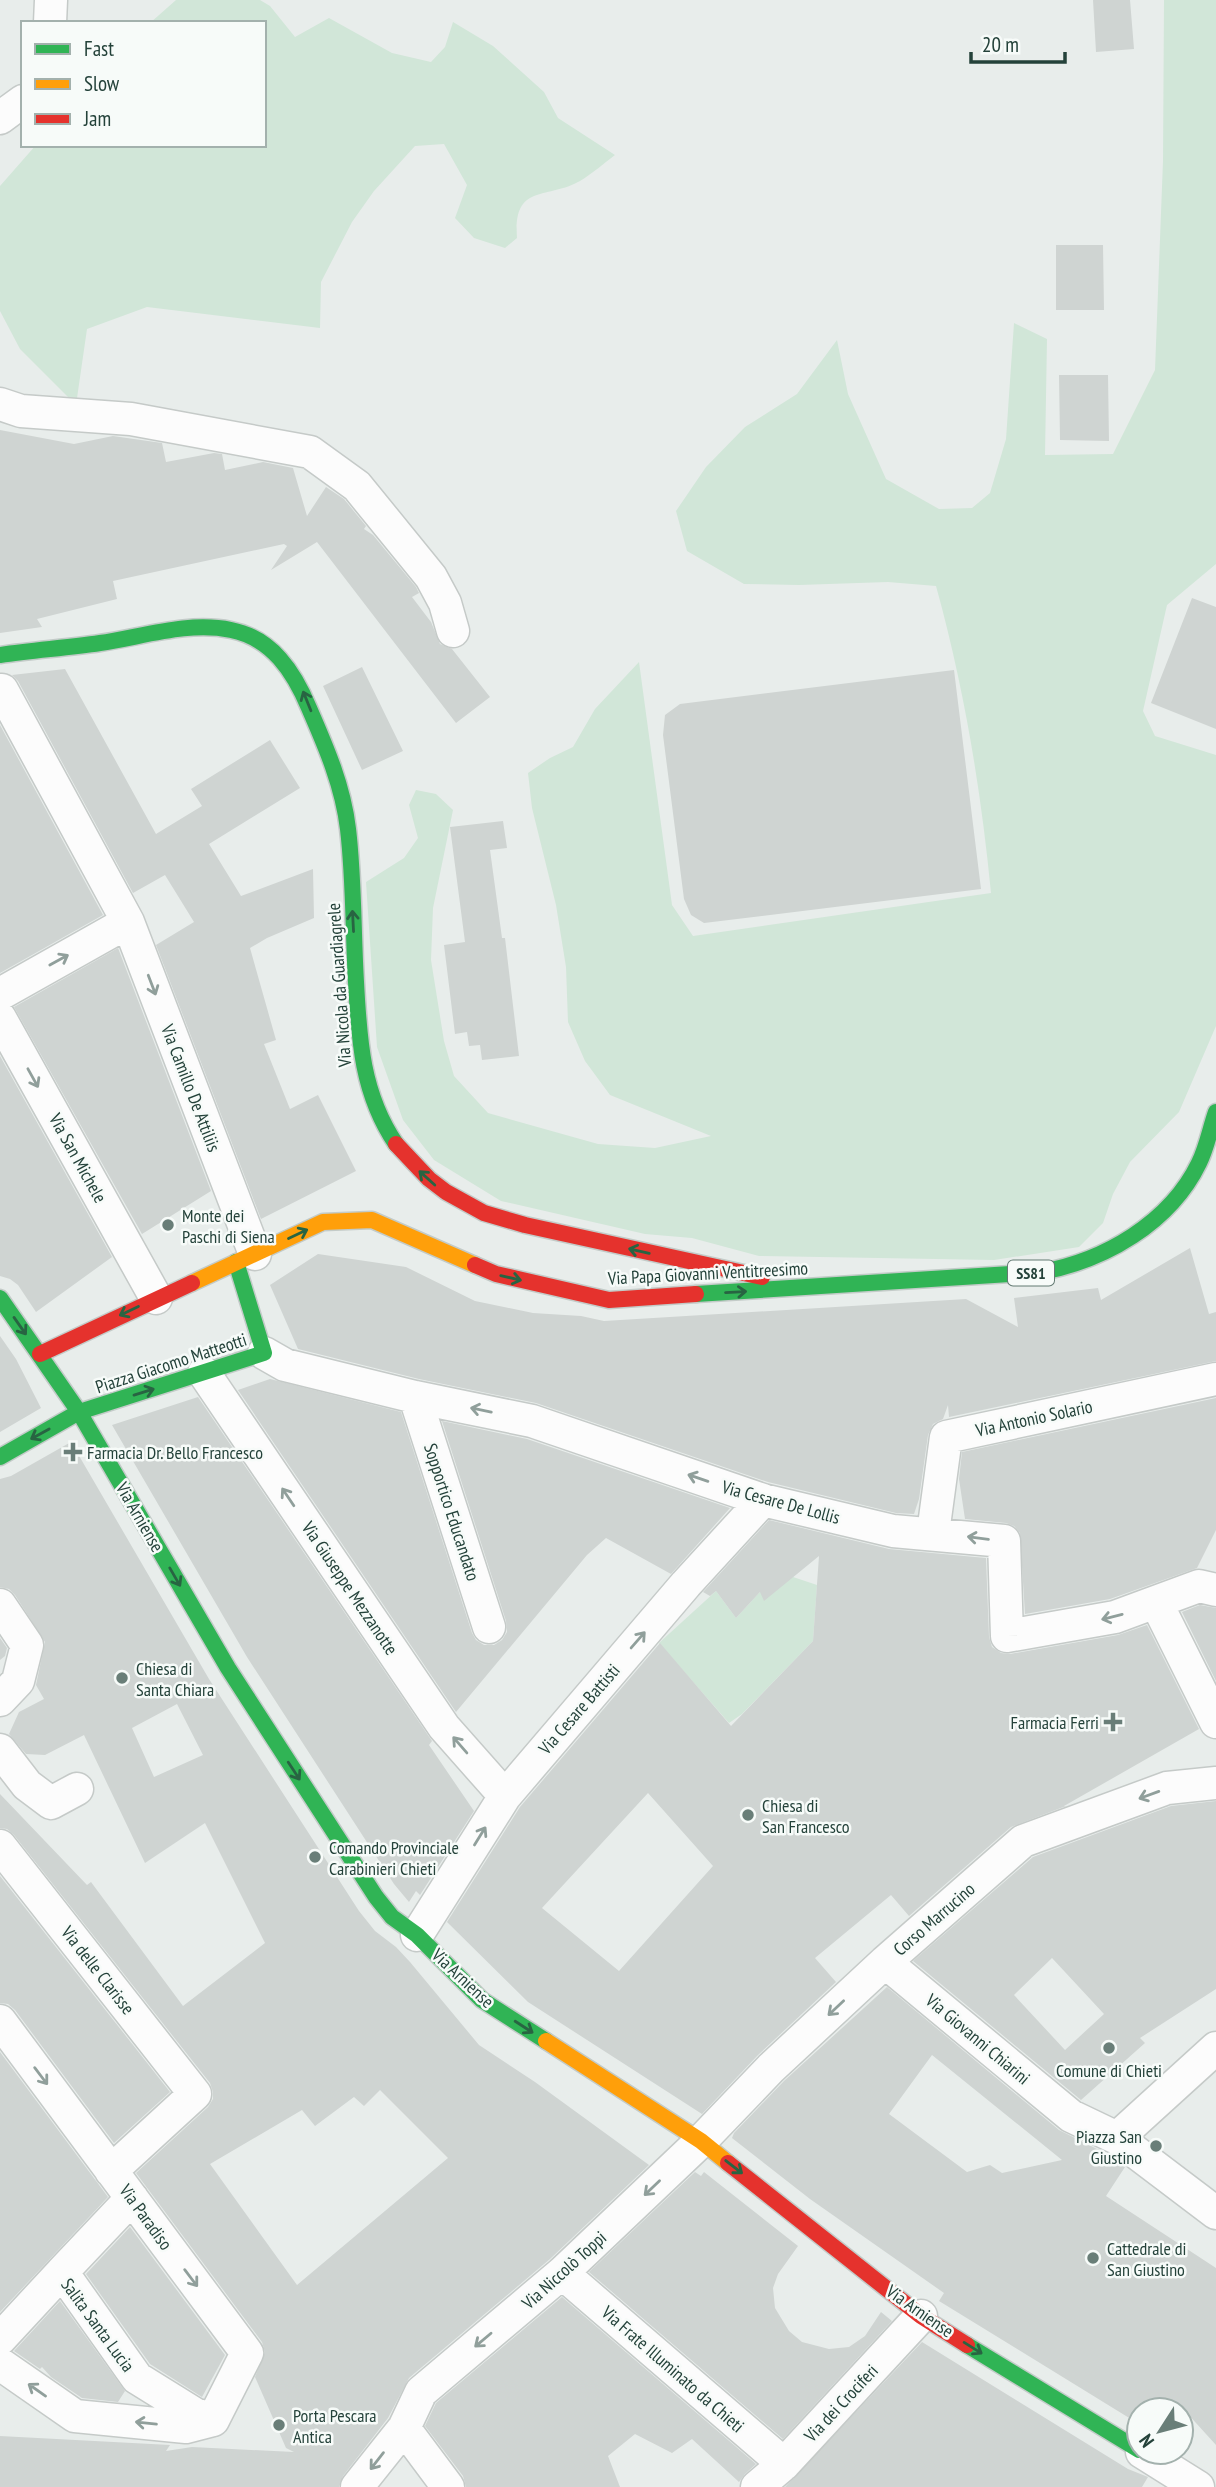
<svg xmlns="http://www.w3.org/2000/svg" width="1216" height="2487" viewBox="0 0 1216 2487" font-family="'PT Sans Narrow',sans-serif">
<style>
.green{fill:#d1e6d8}
.building{fill:#cfd4d2;fill-rule:evenodd}
.lines{fill:none;stroke-linecap:round;stroke-linejoin:round}
.street-casing{stroke:#c5cac8;stroke-width:35}
.fast-casing{stroke:#c3cbc8;stroke-width:19}
.slow-casing{stroke:#c3cbc8;stroke-width:19}
.jam-casing{stroke:#c3cbc8;stroke-width:19}
.street{stroke:#fcfcfc;stroke-width:32}
.fast{stroke:#30b455;stroke-width:16}
.slow{stroke:#ff9f0a;stroke-width:16}
.jam{stroke:#e5322d;stroke-width:16}
.oneway{stroke:#286442}
.oneway2{stroke:#909f9b}
.poi-dot{fill:#697e78;stroke:#f7fbf9;stroke-width:2.5}
.labels{text-anchor:middle;dominant-baseline:central;stroke-width:5;stroke-linejoin:round;paint-order:stroke}
.shield{fill:#f7fbf9;stroke:#637a73;stroke-width:2}
.shield-label{font-size:16px;font-weight:bold;fill:#24423a}
.street-label{font-size:18px;fill:#24423a;stroke:#f7fbf9}
.poi-label{font-size:18px;fill:#24423a;stroke:#f7fbf9;text-anchor:start}
</style>
<rect width="100%" height="100%" fill="#e8edeb"/>
<path class="green" d="M176,0H260L270,6L295,37L329,18L392,53L431,62L445,47L453,22L493,46L544,92L558,118L615,155C604,163 592,174 580,181C546,200 513,183 517,238L505,248L474,238L455,218L467,185L444,144L415,146L374,191L352,222L321,282L320,328L147,307L87,329L76,405L20,349L0,311V186L36,145H264V23H150Z
M1164,0H1216V564L1167,605L1143,711L1155,736L1216,755V1026L1179,1112L1130,1162L1113,1194L1103,1223L1079,1247L994,1260L759,1256L692,1238L645,1234L501,1201L434,1160L403,1120L377,1047L366,882L404,858L418,838L409,805L416,790L436,794L453,810L433,908L431,960L444,1041L454,1076L488,1113L598,1144L655,1148L711,1136L610,1095L585,1061L568,1022L566,967L556,905L532,808L528,773L550,758L573,747L595,709L639,662L672,905L693,936L991,893C981,790 964,687 936,586L888,582L799,585L744,584L687,551L676,511L706,467L745,427L797,394L837,340L848,394L886,479L939,509L972,508L990,493L1006,439L1014,323L1047,339L1045,455L1113,454L1155,370L1163,161Z
M793,1577L817,1585L813,1641L742,1714L729,1723L659,1643L716,1591L736,1618L760,1592Z"/>
<path class="building" d="M1093,0H1130L1134,49L1096,52Z
M1056,245H1103L1104,310H1056Z
M1059,375H1108L1109,441L1060,440Z
M0,430L74,444L113,436L162,443L166,462L214,453L222,454L225,470L263,462L293,468L307,516L326,487L344,499L366,526L364,529L373,535L416,587L419,593L412,597L431,622L440,644L452,649L490,697L456,723L317,542L271,570L287,546L284,544L113,581L117,599L37,619L42,627L0,633Z
M1192,598L1216,607V729L1151,703Z
M362,667L403,751L362,770L323,686Z
M65,669L156,834L202,806L191,789L270,740L300,788L209,844L241,896L313,869L314,918L267,938L250,948L276,1040L264,1044L290,1109L318,1095L356,1171L261,1219L156,945L194,922L165,875L133,893L18,681L12,675Z
M954,670L981,889L704,923L691,915L684,899L663,735L665,715L680,704Z
M0,725L103,915L0,973Z
M503,821L507,848L490,850L502,938H505L519,1056L482,1060L480,1045L469,1046L467,1032L455,1034L444,945L465,942L450,827Z
M118,948L211,1191L142,1234L14,1007Z
M0,1056L112,1257L36,1312L18,1285L10,1279L0,1276Z
M1190,1248L1209,1314L1216,1312V1361L949,1417L948,1405L943,1419L933,1424L928,1435L919,1499L914,1514L896,1513L768,1482L536,1403L419,1379L298,1349L270,1285L318,1254L406,1267L475,1301L533,1313L581,1316L604,1321L966,1299L1018,1327L1014,1298L1098,1288L1101,1300Z
M0,1336L16,1359L41,1408L0,1432Z
M270,1379L401,1412L472,1633L476,1640L484,1645H494L502,1640L507,1632L506,1621L442,1421L527,1439L730,1508L671,1574L606,1538L587,1555L456,1712L238,1390Z
M198,1397L432,1741L429,1745L474,1811L420,1895L416,1891L409,1902L394,1884L247,1657L112,1425Z
M1216,1398V1530L1197,1568L1110,1599L1025,1614L1020,1533L1014,1526L1006,1523L965,1519L959,1479L962,1452Z
M71,1442L209,1679L359,1911L375,1931L396,1947L410,1962L479,2045L535,2082L649,2165L550,2259L409,2378L388,2418L343,2476L339,2487H0V2436L170,2445L166,2451L192,2447L294,2452L286,2448L255,2377L265,2352L262,2342L136,2173L208,2107L213,2099V2092L210,2083L14,1835L7,1829L0,1828V1794L87,1885L91,1882L183,2006L265,1943L205,1823L145,1863L84,1735L45,1755L26,1754L9,1734L19,1712L44,1699L36,1685L45,1642L15,1595L9,1589L0,1587V1479L11,1476ZM177,1704L203,1755L154,1777L132,1728ZM380,2090L448,2158L297,2285L210,2164L302,2110L315,2126L354,2097L364,2106Z
M769,1520L889,1549L986,1558L989,1637L992,1647L1001,1653L1010,1654L1118,1635L1147,1625L1199,1729L1064,1806H1066L1011,1827L909,1916L891,1895L815,1958L836,1982L758,2055L702,2114L528,2002L447,1922L520,1807L660,1643L731,1726L813,1641L819,1556L764,1601L760,1592L736,1618L716,1591L710,1596L703,1592ZM648,1793L713,1866L619,1971L542,1908Z
M1200,1605L1216,1608V1681L1182,1612Z
M0,1638L7,1648L5,1656L0,1660Z
M1216,1801V1989L1140,2038L1145,2043L1081,2100L913,1961L1033,1857L1171,1806ZM1052,1958L1104,2014L1065,2050L1014,1995Z
M0,1876L170,2092L114,2143L15,2010L8,2004L0,2003Z
M887,1987L1059,2130L1107,2154L1125,2167L1106,2196L1216,2268V2445L1186,2412L1181,2421V2410H1139V2424L939,2301L944,2293L810,2199L732,2138L734,2133L784,2081ZM932,2055L1062,2160L1002,2173L990,2165L967,2172L889,2114Z
M0,2052L108,2197L0,2312Z
M695,2172L701,2176L704,2172L798,2246L778,2274L773,2288L775,2308L789,2331L802,2342L829,2349L849,2347L865,2336L881,2312L892,2321L783,2439L589,2272Z
M130,2227L225,2355L202,2397L150,2364L86,2274Z
M562,2297L756,2464L745,2474L739,2482L692,2439L672,2453L635,2434L608,2456L620,2487H466L463,2476L425,2426L436,2403Z
M60,2301L125,2391L118,2402L82,2398L51,2377L42,2367L40,2369L14,2351Z
M922,2342L1128,2469L1148,2477L1142,2487H785Z"/>
<g class="lines">
<defs>
<path id="street" d="M50,23L51,0
M0,118L23,101
M0,404L21,411L131,419L310,452L357,486L431,577L445,603L453,631
M2,690L128,922L255,1254
M0,994L128,922
M0,1018L156,1298
M264,1353L285,1365L415,1397L532,1421L763,1500L893,1531L1004,1541L1007,1636L1115,1617L1199,1586L1216,1590
M204,1373L444,1727L505,1796
M415,1397L489,1627
M933,1533L946,1437L1216,1379
M1156,1602L1216,1722
M0,1605L27,1645L18,1681L0,1700
M0,1750L27,1785L51,1803L77,1789
M0,1846L195,2094L111,2171
M417,1935L505,1796L686,1584L763,1500
M885,1962L1071,2116L1117,2138L1216,2213
M0,2021L247,2353L213,2420
M1117,2138L1216,2048
M62,2272L132,2198
M562,2273L784,2464
M0,2339L62,2272L137,2378L195,2414L213,2420
M0,2364L75,2416L186,2427L213,2420
M404,2428L448,2487
M1142,2452L1198,2487
M357,2487L404,2428L421,2392L562,2273L701,2141L771,2068L885,1962L1023,1841L1167,1788L1216,1783
M757,2487L784,2464L921,2316"/>
<path id="fast" d="M0,655C33,650 67,648 100,643C142,637 188,621 231,630C272,638 294,672 309,708C326,747 343,786 348,829C354,879 353,931 356,982C359,1040 362,1094 396,1144
M696,1294L1041,1272C1104,1261 1170,1223 1199,1163C1207,1147 1210,1129 1216,1112
M0,1298L79,1412L264,1353L236,1262
M0,1457L79,1412L228,1668L376,1897L392,1917L417,1935L482,2000L546,2041
M967,2345L1139,2450"/>
<path id="slow" d="M192,1283L323,1222L372,1220L475,1265
M546,2041L701,2141L728,2163"/>
<path id="jam" d="M396,1144L429,1179L446,1192L484,1213L525,1225L762,1277
M475,1265L496,1274L609,1300L696,1294
M40,1354L192,1283
M728,2163L921,2316L967,2345"/>
</defs>
<use href="#street" class="street-casing"/>
<use href="#fast" class="fast-casing"/>
<use href="#slow" class="slow-casing"/>
<use href="#jam" class="jam-casing"/>
<use href="#street" class="street"/>
<use href="#fast" class="fast"/>
<use href="#slow" class="slow"/>
<use href="#jam" class="jam"/>
</g>
<defs><path id="oneway-shaft" d="M-6 0H5M1.5-3L5.5 0L1.5 3" fill="none" stroke-width="1.6" stroke-linecap="round" stroke-linejoin="round" transform="scale(1.75)"/></defs>
<g class="oneway">
<use href="#oneway-shaft" transform="translate(307 701) rotate(-112)"/>
<use href="#oneway-shaft" transform="translate(353 921) rotate(-93)"/>
<use href="#oneway-shaft" transform="translate(427 1178) rotate(-138)"/>
<use href="#oneway-shaft" transform="translate(298 1234) rotate(-25)"/>
<use href="#oneway-shaft" transform="translate(639 1251) rotate(-167)"/>
<use href="#oneway-shaft" transform="translate(511 1278) rotate(13)"/>
<use href="#oneway-shaft" transform="translate(736 1292) rotate(-3)"/>
<use href="#oneway-shaft" transform="translate(129 1311) rotate(154)"/>
<use href="#oneway-shaft" transform="translate(20 1326) rotate(55)"/>
<use href="#oneway-shaft" transform="translate(144 1392) rotate(-17)"/>
<use href="#oneway-shaft" transform="translate(40 1434) rotate(151)"/>
<use href="#oneway-shaft" transform="translate(175 1577) rotate(60)"/>
<use href="#oneway-shaft" transform="translate(294 1771) rotate(57)"/>
<use href="#oneway-shaft" transform="translate(524 2027) rotate(33)"/>
<use href="#oneway-shaft" transform="translate(734 2167) rotate(38)"/>
<use href="#oneway-shaft" transform="translate(973 2348) rotate(32)"/>
</g>
<g class="oneway2">
<use href="#oneway-shaft" transform="translate(59 960) rotate(-29)"/>
<use href="#oneway-shaft" transform="translate(152 985) rotate(69)"/>
<use href="#oneway-shaft" transform="translate(33 1078) rotate(61)"/>
<use href="#oneway-shaft" transform="translate(481 1410) rotate(-168)"/>
<use href="#oneway-shaft" transform="translate(698 1478) rotate(-161)"/>
<use href="#oneway-shaft" transform="translate(288 1497) rotate(-124)"/>
<use href="#oneway-shaft" transform="translate(978 1538) rotate(-173)"/>
<use href="#oneway-shaft" transform="translate(1112 1617) rotate(166)"/>
<use href="#oneway-shaft" transform="translate(638 1640) rotate(-49)"/>
<use href="#oneway-shaft" transform="translate(460 1745) rotate(-131)"/>
<use href="#oneway-shaft" transform="translate(1149 1795) rotate(160)"/>
<use href="#oneway-shaft" transform="translate(480 1836) rotate(-58)"/>
<use href="#oneway-shaft" transform="translate(836 2008) rotate(137)"/>
<use href="#oneway-shaft" transform="translate(41 2076) rotate(53)"/>
<use href="#oneway-shaft" transform="translate(652 2188) rotate(136)"/>
<use href="#oneway-shaft" transform="translate(191 2278) rotate(53)"/>
<use href="#oneway-shaft" transform="translate(483 2340) rotate(140)"/>
<use href="#oneway-shaft" transform="translate(37 2390) rotate(-145)"/>
<use href="#oneway-shaft" transform="translate(146 2423) rotate(-174)"/>
<use href="#oneway-shaft" transform="translate(377 2461) rotate(128)"/>
</g>
<g class="poi-dot">
<circle cx="168" cy="1225" r="7"/>
<path d="M69.5 1441.5h7v7h7v7h-7v7h-7v-7h-7v-7h7z"/>
<circle cx="122" cy="1678" r="7"/>
<path d="M1109.5 1711.5h7v7h7v7h-7v7h-7v-7h-7v-7h7z"/>
<circle cx="748" cy="1815" r="7"/>
<circle cx="315" cy="1857" r="7"/>
<circle cx="1109" cy="2048" r="7"/>
<circle cx="1156" cy="2146" r="7"/>
<circle cx="1093" cy="2258" r="7"/>
<circle cx="279" cy="2425" r="7"/>
</g>
<g class="labels">
<rect class="shield" x="1008" y="1260.5" width="46" height="25" rx="5"/>
<g class="shield-label">
<text x="1031" y="1273">SS81</text>
</g>
<g class="street-label">
<text transform="translate(339 985) rotate(-94)">Via Nicola da Guardiagrele</text>
<text transform="translate(191 1088) rotate(69)">Via Camillo De Attiliis</text>
<text transform="translate(78 1158) rotate(61)">Via San Michele</text>
<text transform="translate(708 1273) rotate(-3)">Via Papa Giovanni Ventitreesimo</text>
<text transform="translate(171 1363) rotate(-18)">Piazza Giacomo Matteotti</text>
<text transform="translate(1034 1418) rotate(-12)">Via Antonio Solario</text>
<text transform="translate(781 1502) rotate(15)">Via Cesare De Lollis</text>
<text transform="translate(452 1512) rotate(72)">Sopportico Educandato</text>
<text transform="translate(140 1517) rotate(60)">Via Arniense</text>
<text transform="translate(350 1588) rotate(56)">Via Giuseppe Mezzanotte</text>
<text transform="translate(579 1709) rotate(-49)">Via Cesare Battisti</text>
<text transform="translate(934 1919) rotate(-41)">Corso Marrucino</text>
<text transform="translate(98 1970) rotate(52)">Via delle Clarisse</text>
<text transform="translate(463 1978) rotate(43)">Via Arniense</text>
<text transform="translate(978 2039) rotate(40)">Via Giovanni Chiarini</text>
<text transform="translate(146 2217) rotate(54)">Via Paradiso</text>
<text transform="translate(564 2270) rotate(-42)">Via Niccolò Toppi</text>
<text transform="translate(920 2311) rotate(35)">Via Arniense</text>
<text transform="translate(98 2325) rotate(54)">Salita Santa Lucia</text>
<text transform="translate(673 2369) rotate(41)">Via Frate Illuminato da Chieti</text>
<text transform="translate(841 2403) rotate(-47)">Via dei Crociferi</text>
</g>
<g class="poi-label">
<text x="182" y="1215">Monte dei<tspan x="182" dy="21">Paschi di Siena</tspan></text>
<text x="87" y="1452">Farmacia Dr. Bello Francesco</text>
<text x="136" y="1668">Chiesa di<tspan x="136" dy="21">Santa Chiara</tspan></text>
<text x="1099" y="1722" text-anchor="end">Farmacia Ferri</text>
<text x="762" y="1805">Chiesa di<tspan x="762" dy="21">San Francesco</tspan></text>
<text x="329" y="1847">Comando Provinciale<tspan x="329" dy="21">Carabinieri Chieti</tspan></text>
<text x="1109" y="2070" text-anchor="middle">Comune di Chieti</text>
<text x="1142" y="2136" text-anchor="end">Piazza San<tspan x="1142" dy="21">Giustino</tspan></text>
<text x="1107" y="2248">Cattedrale di<tspan x="1107" dy="21">San Giustino</tspan></text>
<text x="293" y="2415">Porta Pescara<tspan x="293" dy="21">Antica</tspan></text>
</g>
</g>
<rect x="21" y="21" width="245" height="126" fill="#f7fbf9" stroke="#a3b1ad" stroke-width="2"/>
<rect x="35" y="44" width="35" height="10" fill="#30b455" stroke="#a3b1ad" stroke-width="2"/>
<text x="84" y="56" font-size="21" fill="#24423a">Fast</text>
<rect x="35" y="79" width="35" height="10" fill="#ff9f0a" stroke="#a3b1ad" stroke-width="2"/>
<text x="84" y="91" font-size="21" fill="#24423a">Slow</text>
<rect x="35" y="114" width="35" height="10" fill="#e5322d" stroke="#a3b1ad" stroke-width="2"/>
<text x="84" y="126" font-size="21" fill="#24423a">Jam</text>
<g transform="translate(1160 2431) rotate(234)"><circle r="33" fill="#f7fbf9" stroke="#a3b1ad" stroke-width="2"/>
<path d="M0-5L12 26L0 18L-12 26Z" fill="#697e78"/>
<text y="-10" font-size="19" font-weight="bold" text-anchor="middle" fill="#24423a">N</text>
</g>
<path d="M971 52v10h94v-10" fill="none" stroke="#24423a" stroke-width="3.5"/>
<text x="982" y="52" font-size="21" fill="#24423a" stroke="#f7fbf9" stroke-width="5" paint-order="stroke">20 m</text>
</svg>
